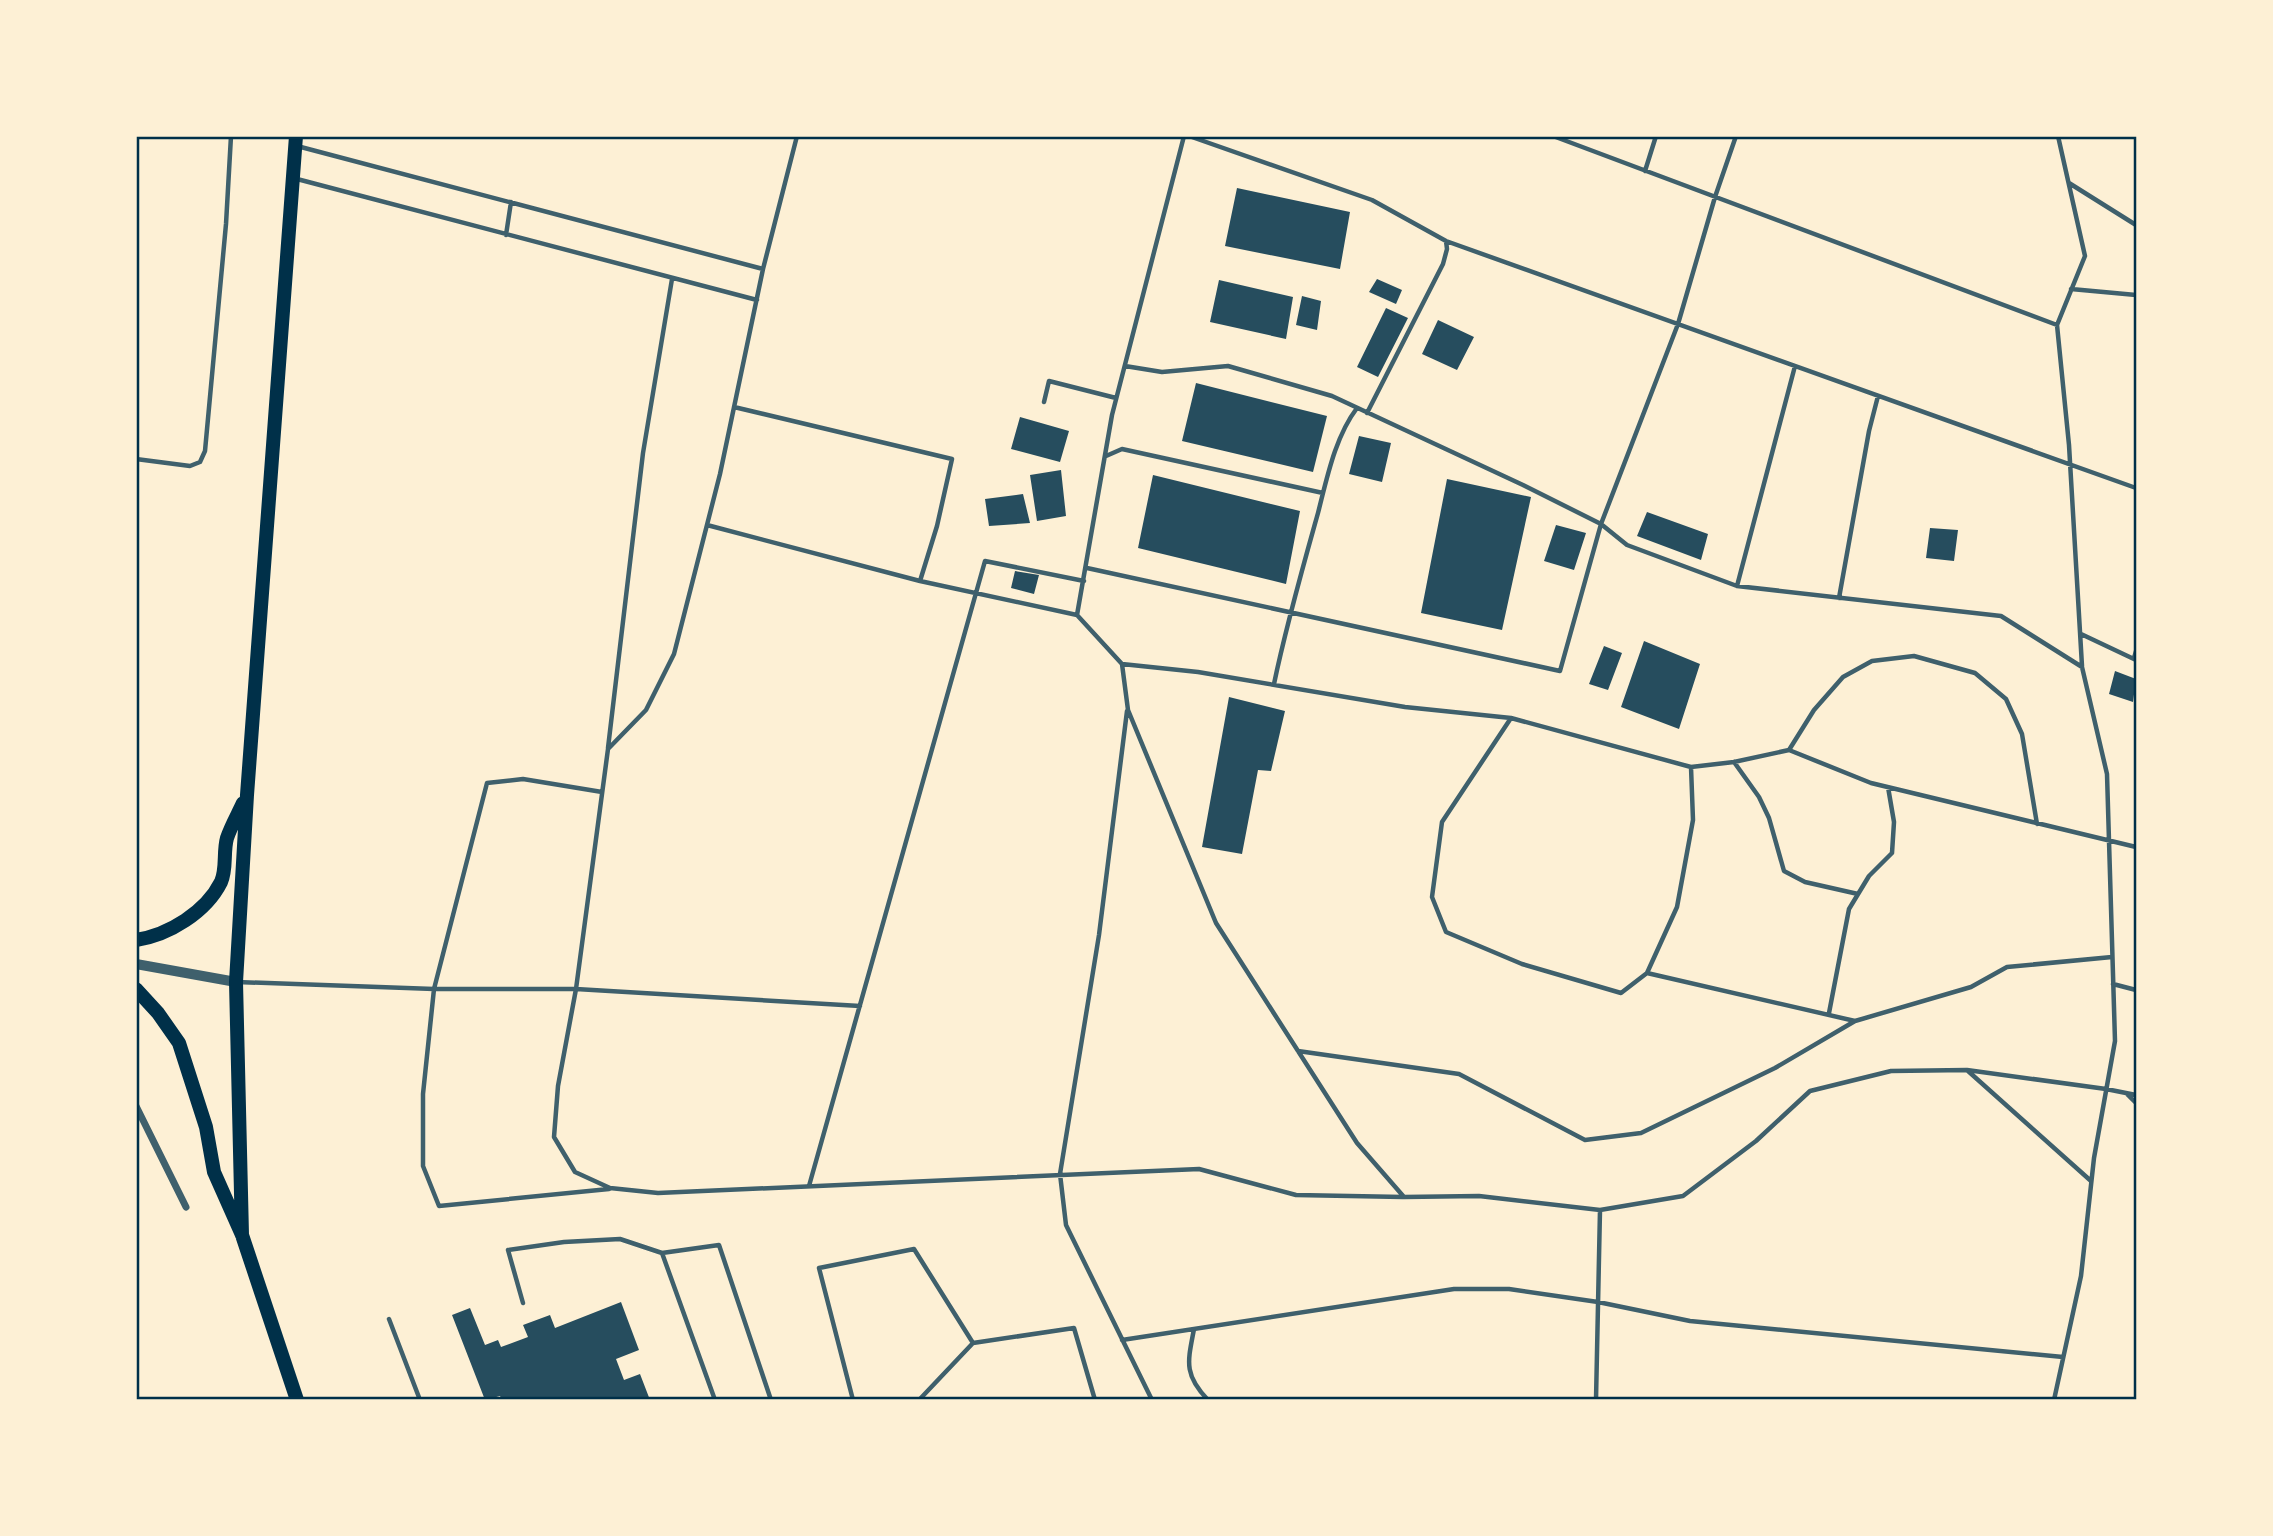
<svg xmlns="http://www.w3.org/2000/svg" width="2273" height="1536" viewBox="0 0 2273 1536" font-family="'Work Sans',sans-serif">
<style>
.building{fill:#264d5e}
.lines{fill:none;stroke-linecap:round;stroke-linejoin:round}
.service{stroke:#3f606c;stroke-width:4.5}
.minor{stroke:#3f606c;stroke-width:7}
.tertiary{stroke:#3f606c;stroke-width:10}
.primary{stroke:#003049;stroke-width:14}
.neatline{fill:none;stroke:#003049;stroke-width:2.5}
</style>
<rect width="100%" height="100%" fill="#fdf0d5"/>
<path class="building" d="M1237,188L1350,212L1340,269L1225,246Z
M1377,279L1402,290L1396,304L1369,292Z
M1219,280L1293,297L1286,339L1210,322Z
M1302,296L1321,301L1317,330L1296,325Z
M1386,308L1408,318L1378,377L1357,367Z
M1438,320L1474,337L1457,370L1422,354Z
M1196,383L1327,416L1313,472L1182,441Z
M1020,417L1069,431L1060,462L1011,449Z
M1359,436L1391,443L1382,482L1349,474Z
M1061,470L1066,516L1037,521L1030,475Z
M1153,475L1300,511L1286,584L1138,548Z
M1447,479L1531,497L1502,630L1421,613Z
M1023,494L1030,523L989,526L985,499Z
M1647,512L1708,534L1701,560L1637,536Z
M1556,525L1586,533L1574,570L1544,561Z
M1930,528L1958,530L1954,561L1926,558Z
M1015,571L1039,575L1034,594L1011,588Z
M1644,641L1700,664L1679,729L1621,707Z
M1604,646L1622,653L1608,690L1589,684Z
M2115,671L2136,679L2133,702L2109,694Z
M1229,697L1285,711L1271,771L1258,770L1242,854L1202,847Z
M621,1302L639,1350L616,1359L624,1380L640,1374L650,1400H502L500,1396L485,1400L452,1315L470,1308L485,1345L498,1340L501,1347L528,1337L523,1325L550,1315L555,1328Z"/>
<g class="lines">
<path class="service" d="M797,136L763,269L720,474L674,654L646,710L608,749L576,989L558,1086L554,1137L575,1172L610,1188L658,1193L1199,1169L1296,1195L1403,1197
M1184,136L1112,415L1077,615L1122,664L1128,710L1216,923L1357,1143L1404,1197L1479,1196L1600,1210L1683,1196L1756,1141L1810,1091L1891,1071L1967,1070L2106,1089L2136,1095
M1189,136L1372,200L1446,241L2136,488
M1553,136L2057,325
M2058,136L2085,256L2057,325L2069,445L2082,666
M297,146L763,269
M1645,171L1656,136
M297,179L757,300
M2069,183L2136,225
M506,235L511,202
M2071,289L2136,295
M1125,366L1162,372L1228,366L1332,396L1523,485L1601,524L1627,545L1737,586L2001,616L2082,667L2107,774L2115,1041L2094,1158L2081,1276L2054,1400
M1044,402L1049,381L1116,398
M734,407L952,459L937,526L920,581L1077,615
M1367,413L1443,264L1447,249L1446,241
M1106,456L1122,449L1323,493
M136,459L190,466L200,462L205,451L226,224L231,136
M707,525L920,581
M1087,568L1560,671L1601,524L1678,324L1715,197L1736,136
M1737,586L1795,366
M1839,598L1869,431L1878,396
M2081,634L2136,660
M2134,658L2136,651
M1122,664L1198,672L1405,707L1511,718L1691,767L1734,762L1789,750L1871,783L2136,847
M1274,684C1286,626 1302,570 1318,513C1327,478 1335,437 1357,408
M1127,711L1099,935L1060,1174L1066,1225L1152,1400
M1511,718L1442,822L1432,897L1446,932L1522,964L1621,993L1647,973L1677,907L1693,820L1691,767
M608,748L643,453L672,279
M1789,750L1814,710L1843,677L1872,661L1914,656L1975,673L2006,699L2022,734L2037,824
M1734,762L1759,797L1769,818L1784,871L1805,882L1858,894
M602,792L523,779L487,783L434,989L423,1094V1166L439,1206L609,1189
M1647,973L1855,1021
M237,982L434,989H576L860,1006
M2113,984L2136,990
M1829,1013L1849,909L1869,876L1892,853L1894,822L1888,787
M1298,1051L1459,1074L1585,1140L1641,1133L1775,1068L1855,1021L1971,987L2007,967L2112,957
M1968,1071L2091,1181
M2127,1094L2136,1103
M809,1186L985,561L1084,581
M662,1253L715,1400
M523,1303L508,1250L564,1242L620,1239L662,1253L719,1245L771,1400
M389,1319L420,1400
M1194,1329C1188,1361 1183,1374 1208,1400
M1122,1340L1454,1289H1509L1598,1302L1690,1321L2063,1357
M853,1400L819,1268L914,1249L973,1343L1074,1328L1095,1400
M919,1400L973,1343
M1596,1400L1600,1210"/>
<path class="minor" d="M136,1106L186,1207"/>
<path class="tertiary" d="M136,964L236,982"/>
<path class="primary" d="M136,940C169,935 206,912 221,882C227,869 223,852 227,838C231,826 238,814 243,803
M136,989L158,1013L179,1043L206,1127L214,1172L242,1235L297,1400
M242,1235L236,982L247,795L296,136"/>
</g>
<rect width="2273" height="1536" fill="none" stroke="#fdf0d5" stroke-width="276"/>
<rect x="138" y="138" width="1997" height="1260" class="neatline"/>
</svg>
